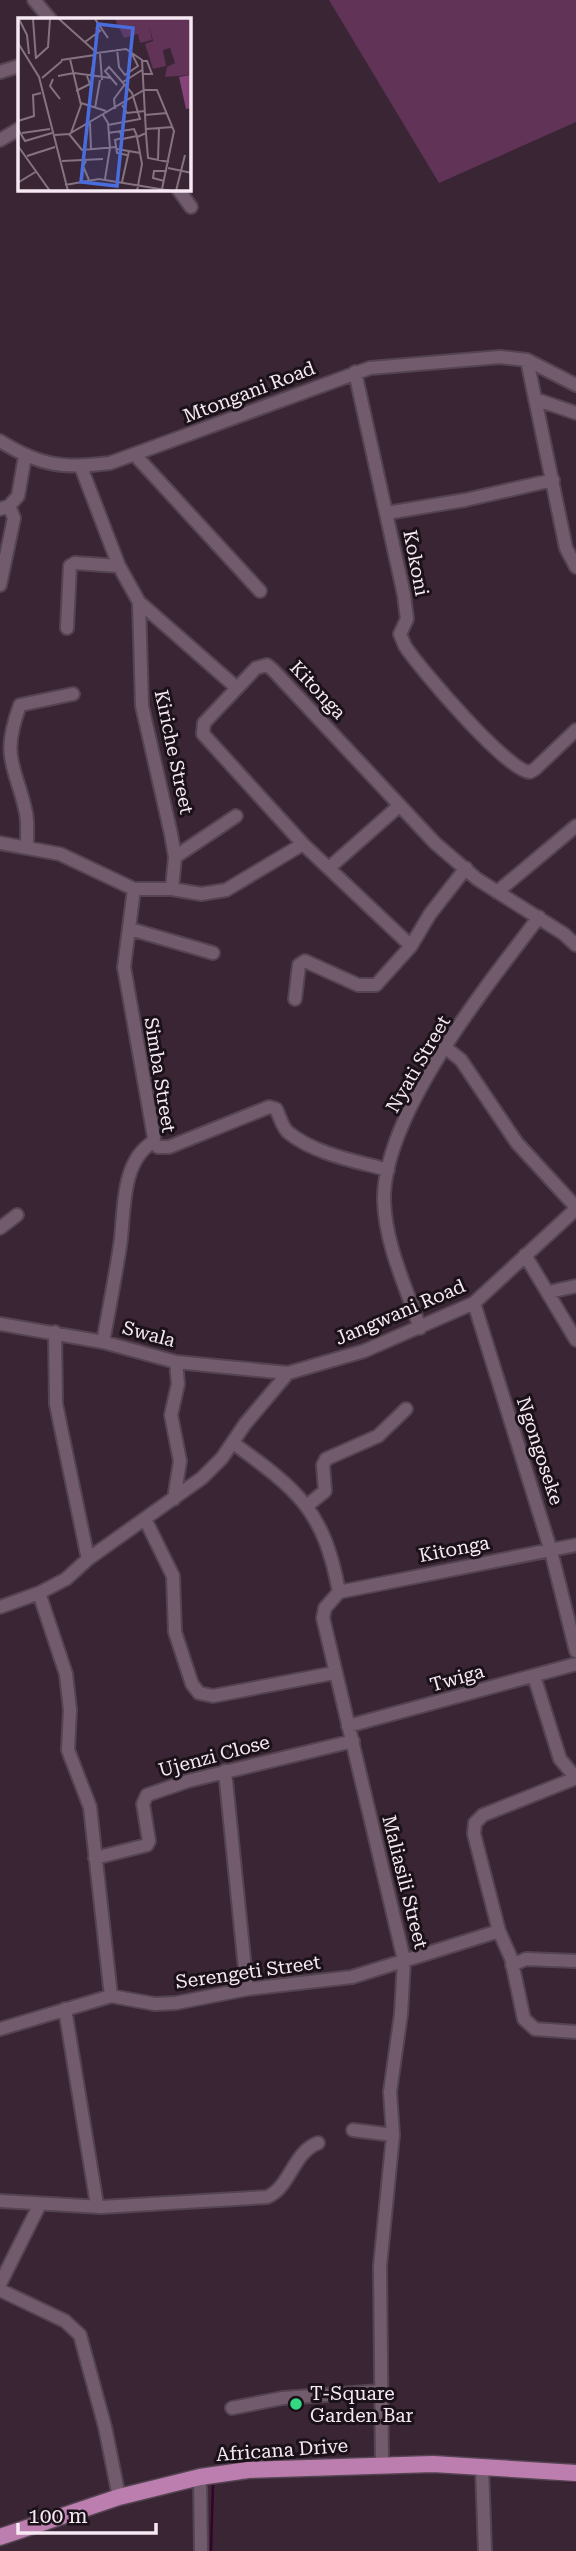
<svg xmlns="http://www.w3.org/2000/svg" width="576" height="2551" viewBox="0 0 576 2551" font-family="'Roboto Serif',serif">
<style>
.green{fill:#603357}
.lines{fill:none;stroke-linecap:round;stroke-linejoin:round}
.stream{stroke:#34032d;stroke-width:2.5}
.minor-casing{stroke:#544350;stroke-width:16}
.major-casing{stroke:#544350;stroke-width:19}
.minor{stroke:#725b6d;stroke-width:12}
.major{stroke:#bb7eaf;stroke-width:16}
.poi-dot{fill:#33d882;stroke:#1b1219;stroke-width:2.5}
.labels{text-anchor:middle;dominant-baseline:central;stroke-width:6;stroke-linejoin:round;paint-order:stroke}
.street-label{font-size:19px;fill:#f7e9f3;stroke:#1b1219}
.poi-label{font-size:19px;fill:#f7e9f3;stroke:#1b1219;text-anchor:start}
.inset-road{fill:none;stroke:#867381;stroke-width:2}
.view{fill:#496ddd;fill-opacity:0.15;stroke:#496ddd;stroke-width:3.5}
.inset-edge{fill:none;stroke:#f7e9f3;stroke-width:3.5}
</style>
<rect width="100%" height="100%" fill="#3a2535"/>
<path class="green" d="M329,0H576V122L439,183Z"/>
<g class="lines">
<path class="stream" d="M556,2480L576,2482
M211,2551L213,2482"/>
<defs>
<path id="minor" d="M34,0L50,19
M0,72L19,66
M0,140L19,129
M178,189L191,207
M527,360L566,548L576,567
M355,372L404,595L407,619L400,634L405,646C420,669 508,772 530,772L535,769L576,730
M535,399L576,413
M0,441C40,466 64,469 110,463L370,368L500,357L527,360L576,385
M135,455L260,591
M81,467L119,566L139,602L142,706L171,834L175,857L172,889
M9,506L18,496L25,456
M0,509L9,506L14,518L0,585
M387,513L465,500L553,480
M139,602L237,688
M67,628L70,566L75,563L119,566
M0,843L60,854L134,889H172L201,894L226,890L303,844
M27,846C27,835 28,823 26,813C16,766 0,759 20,705L73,694
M175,857L236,816
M330,867L399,806
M497,892L576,826
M130,929L213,953
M411,946L303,844L203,734L204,723L256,668L267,665L273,670L435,843L477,879L564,934L576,945
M295,999L299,965L305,961L358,985H376L411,946L430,914L466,868
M446,1048L461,1060L517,1143L576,1207
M153,1142L158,1147H169L269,1107L276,1109C280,1116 282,1128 289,1133C315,1154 356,1161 388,1170
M0,1228L17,1215
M525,1255L576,1340
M549,1292L576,1286
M474,1303L551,1551L576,1651
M0,1324L103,1342L176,1362L288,1373
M420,1328C406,1287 385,1244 384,1200C383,1114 488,984 539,917
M55,1332L56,1404L88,1559
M103,1342C109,1310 115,1278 120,1246C125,1213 120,1162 153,1142L154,1137L124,967L134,889
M233,1443C298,1490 324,1510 339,1592L325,1608L323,1618L404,1960L401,2014L390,2092L393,2135L380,2266L382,2464
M174,1499L180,1461L171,1415L178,1384L176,1362
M308,1505L325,1491L323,1465L326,1459L378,1436L406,1409
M145,1519L173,1576L175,1632L192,1684L199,1693L213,1696L334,1673
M339,1592L576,1545
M39,1593L66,1674L70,1710L68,1750L90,1807L111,1996
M0,1607L39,1593L66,1579L88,1559L202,1478L222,1458L245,1424L288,1373L364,1351L474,1303L576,1209
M534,1676L560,1759L576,1778L483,1815L475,1823L474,1834L499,1931L511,1958L524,2019L535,2029L576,2032
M348,1726L576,1664
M225,1771L247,1989
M95,1858L147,1845L149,1841L143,1804L147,1795L188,1781L353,1741
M512,1965L526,1959L576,1961
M65,2009L97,2205
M0,2029L111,1996L155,2004L176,2003L247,1989L352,1977L499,1931
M353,2130L393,2135
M0,2201L101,2207L267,2197C290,2188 293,2152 318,2143
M0,2284L40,2204
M0,2290L65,2321L80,2335L105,2427L119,2497
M232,2408L283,2398L380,2391
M482,2468L485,2551
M200,2477L201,2551"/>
<path id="major" d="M0,2537L119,2497L200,2477L248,2470L433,2464L576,2473"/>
</defs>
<use href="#minor" class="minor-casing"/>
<use href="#major" class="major-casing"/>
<use href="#minor" class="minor"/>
<use href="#major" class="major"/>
</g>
<circle class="poi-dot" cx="296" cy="2404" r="7"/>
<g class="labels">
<g class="street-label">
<text transform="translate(249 392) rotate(-21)">Mtongani Road</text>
<text transform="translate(416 563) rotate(79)">Kokoni</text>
<text transform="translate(318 690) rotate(47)">Kitonga</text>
<text transform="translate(174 752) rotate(78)">Kiriche Street</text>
<text transform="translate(418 1064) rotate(-60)">Nyati Street</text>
<text transform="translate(160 1075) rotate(81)">Simba Street</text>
<text transform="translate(400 1312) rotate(-23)">Jangwani Road</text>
<text transform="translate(149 1334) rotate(15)">Swala</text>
<text transform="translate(540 1451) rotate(72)">Ngongoseke</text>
<text transform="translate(454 1549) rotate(-11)">Kitonga</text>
<text transform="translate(457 1678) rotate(-16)">Twiga</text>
<text transform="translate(214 1756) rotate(-15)">Ujenzi Close</text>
<text transform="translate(405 1882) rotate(76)">Maliasili Street</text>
<text transform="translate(248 1972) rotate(-8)">Serengeti Street</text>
<text transform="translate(282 2450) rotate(-4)">Africana Drive</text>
</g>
<g class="poi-label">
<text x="310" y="2393">T-Square<tspan x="310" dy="22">Garden Bar</tspan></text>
</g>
</g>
<g transform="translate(18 18)">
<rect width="173" height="173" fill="#3a2535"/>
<path d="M97,1H173V57L147,59L149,49L157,45L152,30L145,32L148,48L135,51L127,26L135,23L131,7L134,22L122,25L120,16L106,20Z" fill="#603357"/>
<path d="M173,57V90L168,91L161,59Z" fill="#86437a"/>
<path class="inset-road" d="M1,1L9,17L11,36M15,1L18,41M41,1L79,35L108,31L124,42L128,115L119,119L124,146L119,173M77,1L90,20M67,24L82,13L78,9M0,25L21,59L50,173M99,31L101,49L107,57L120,48L114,36M82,36L84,62M18,40L30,29L32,1M52,41L63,87L53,115M43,42L77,37L73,58M124,56H134L129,43H124M40,58L56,55L93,60M24,60L44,43M35,61L32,68L42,81M105,64L124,52M58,73L72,66L69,58M63,85L88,93M104,87L109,95L127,93M77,90L82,62M97,91L96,81L107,66M85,97L90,105L92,130L87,161M127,97L149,95M0,103L16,98L15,77L23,75M72,105L73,131M90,107L122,101L114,75L91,49L87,53L99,67M0,111L7,123L34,115M128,111L155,109M102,113L104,121L119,118M4,115L32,111M90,115L116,111L119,118M51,116L64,132L98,129M128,116L130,140L151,144M37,117L51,116L126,72H139L156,113L144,171M104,120L97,122L99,135L109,137M0,128L32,173M99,131L122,135M9,138L37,129M140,142L141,110M44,143L85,141M68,143L65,148L71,162M150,150L174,155M146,163L135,160L136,153H149M1,164L19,153M104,164L111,133M47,167L81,161L154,173M158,173L167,137"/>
<path class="view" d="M80,6L115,10L99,168L63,164Z"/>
<rect width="173" height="173" class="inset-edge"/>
</g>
<path d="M18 2523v10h138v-10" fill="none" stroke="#f7e9f3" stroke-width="3.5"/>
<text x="28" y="2523" font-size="21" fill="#f7e9f3" stroke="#1b1219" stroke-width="5" paint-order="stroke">100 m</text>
</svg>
